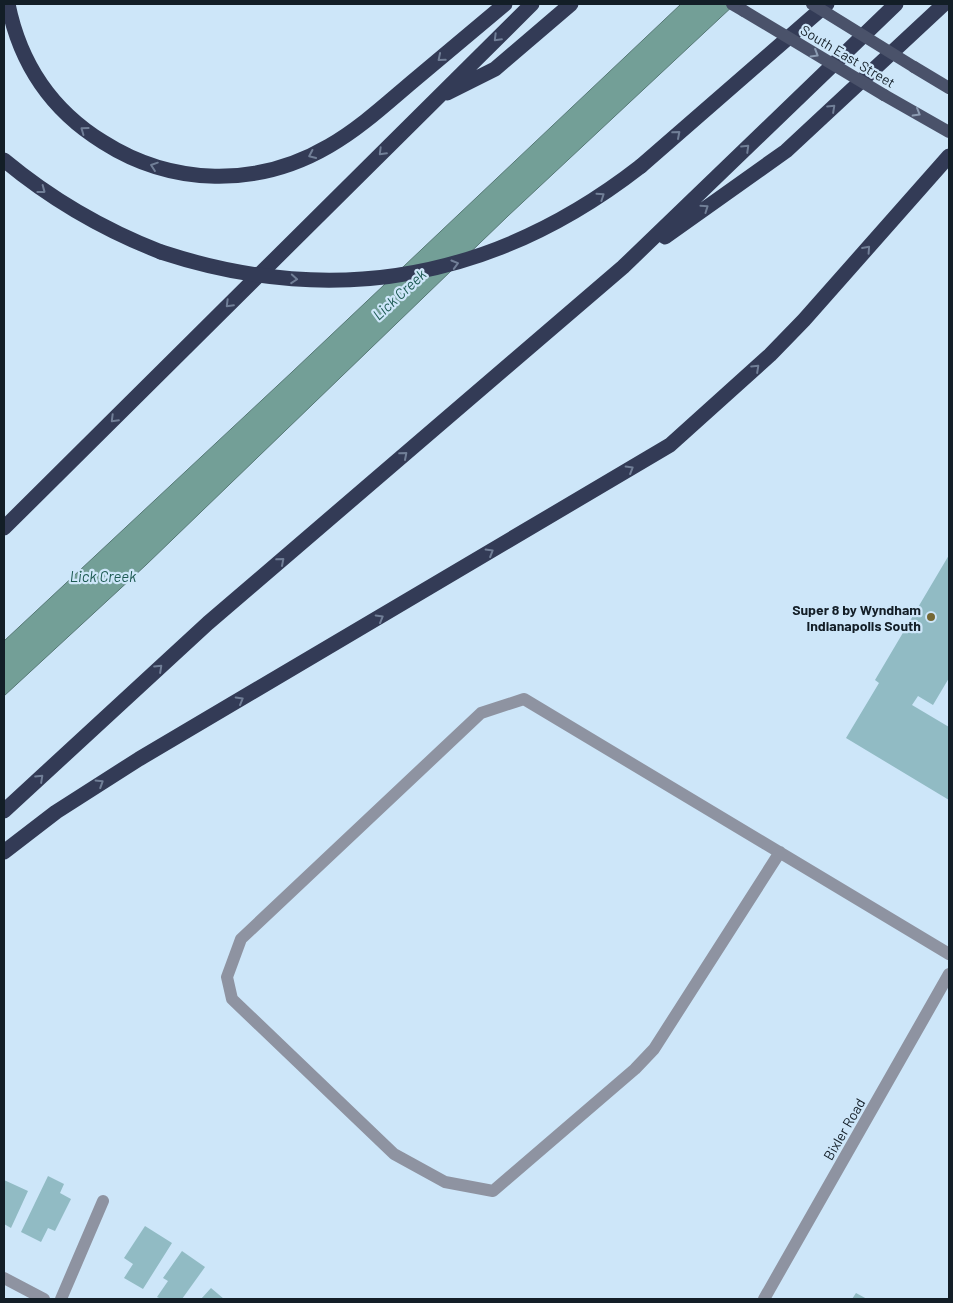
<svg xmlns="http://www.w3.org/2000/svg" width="953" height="1303" viewBox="0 0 953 1303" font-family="Barlow,sans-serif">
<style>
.water{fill:#739f97;stroke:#567875}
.building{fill:#91bbc4}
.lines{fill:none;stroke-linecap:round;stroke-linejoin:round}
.minor{stroke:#8e93a1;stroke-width:12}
.major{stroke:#4a526a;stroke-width:12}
.highway{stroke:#333b56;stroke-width:15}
.major-bridge{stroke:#4a526a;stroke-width:12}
.highway-bridge{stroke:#333b56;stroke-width:15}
.oneway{stroke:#717f97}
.oneway2{stroke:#8c9cb2}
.poi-dot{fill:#756835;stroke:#cde6f9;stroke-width:2}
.labels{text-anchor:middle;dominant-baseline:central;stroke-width:4.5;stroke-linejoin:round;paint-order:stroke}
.street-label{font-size:14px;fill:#131e27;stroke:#cde6f9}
.poi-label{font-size:14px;font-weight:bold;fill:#131e27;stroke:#cde6f9;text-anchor:end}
.water-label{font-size:15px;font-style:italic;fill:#1d5a52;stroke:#cde6f9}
</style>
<rect width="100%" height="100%" fill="#cde6f9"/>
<path class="water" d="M681,4H735L508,216L146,565L4,696V641L292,372Z"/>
<path class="building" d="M949,555V678L933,705L918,696L912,705L949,727V800L846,738L879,683L875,680Z
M48,1176L64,1184L60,1193L71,1199L55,1231L48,1228L41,1242L21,1232Z
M4,1180L28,1191L11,1228L4,1224Z
M145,1226L172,1243L143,1289L124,1278L133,1264L124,1258Z
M182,1251L205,1267L182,1299H161L157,1297L168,1281L163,1278Z
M211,1288L224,1299H201Z
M856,1293L867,1299H852Z"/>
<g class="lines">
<path class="minor" d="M780,852L654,1049L635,1069L493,1191L445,1182L394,1154L232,999L227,977L241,939L481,713L524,699L949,954
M4,1278L44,1299
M61,1299L103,1201
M764,1299L949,974"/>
<path class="major" d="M732,4L744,11
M914,67L949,88
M884,95L949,132"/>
<path class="highway" d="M8,4C20,63 51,110 103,142C172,186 257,188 329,146C359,129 386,104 412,82C443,56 474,30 505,4
M447,93L495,69L571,4
M4,160C52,200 102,229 161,252
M641,166L827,4
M665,237L786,151L944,4
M4,528L532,4
M4,811L208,623L623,267L896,4
M4,852L56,812L139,759L670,445L770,355L804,320L949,156"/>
<path class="major-bridge" d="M812,4L914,67
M744,11L884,95"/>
<path class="highway-bridge" d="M161,252C335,309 496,279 641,166"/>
</g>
<defs><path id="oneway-chevron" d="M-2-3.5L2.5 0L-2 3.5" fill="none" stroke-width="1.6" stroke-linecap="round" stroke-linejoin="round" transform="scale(1.25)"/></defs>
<g class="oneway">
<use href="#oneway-chevron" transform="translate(497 38) rotate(135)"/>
<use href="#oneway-chevron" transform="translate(441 58) rotate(140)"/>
<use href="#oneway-chevron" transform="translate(832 108) rotate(-43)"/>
<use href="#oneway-chevron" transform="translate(84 130) rotate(-144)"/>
<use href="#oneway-chevron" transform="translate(677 134) rotate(-41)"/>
<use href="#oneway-chevron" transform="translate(746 148) rotate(-44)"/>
<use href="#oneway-chevron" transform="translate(382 152) rotate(135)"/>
<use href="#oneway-chevron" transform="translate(312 155) rotate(155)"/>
<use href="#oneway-chevron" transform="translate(154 166) rotate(-161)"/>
<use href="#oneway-chevron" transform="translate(42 190) rotate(37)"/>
<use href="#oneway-chevron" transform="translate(601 196) rotate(-34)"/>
<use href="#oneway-chevron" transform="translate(705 208) rotate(-35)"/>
<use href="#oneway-chevron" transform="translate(867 249) rotate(-48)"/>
<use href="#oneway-chevron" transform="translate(455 264) rotate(-16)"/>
<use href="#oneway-chevron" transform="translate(294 279) rotate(4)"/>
<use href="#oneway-chevron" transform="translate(229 304) rotate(135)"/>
<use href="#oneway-chevron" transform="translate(756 368) rotate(-43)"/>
<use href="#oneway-chevron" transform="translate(114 419) rotate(135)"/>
<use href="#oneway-chevron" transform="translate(404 455) rotate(-41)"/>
<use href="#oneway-chevron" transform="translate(630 469) rotate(-31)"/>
<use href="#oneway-chevron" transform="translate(490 552) rotate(-31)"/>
<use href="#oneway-chevron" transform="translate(281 561) rotate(-41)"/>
<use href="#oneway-chevron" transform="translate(380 618) rotate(-30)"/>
<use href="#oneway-chevron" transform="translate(159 668) rotate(-43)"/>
<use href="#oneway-chevron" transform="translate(240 700) rotate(-30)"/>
<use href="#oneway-chevron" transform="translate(40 778) rotate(-43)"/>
<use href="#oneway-chevron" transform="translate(100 783) rotate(-32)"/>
</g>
<g class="oneway2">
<use href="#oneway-chevron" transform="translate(815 54) rotate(31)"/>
<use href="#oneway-chevron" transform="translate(917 113) rotate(30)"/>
</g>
<circle class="poi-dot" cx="931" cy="617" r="5"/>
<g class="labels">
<g class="street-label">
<text transform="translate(848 56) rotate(31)">South East Street</text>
<text transform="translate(844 1129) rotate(-60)">Bixler Road</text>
</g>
<g class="poi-label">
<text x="921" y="609">Super 8 by Wyndham<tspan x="921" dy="16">Indianapolis South</tspan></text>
</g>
<g class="water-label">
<text transform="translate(399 294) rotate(-43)">Lick Creek</text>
<text x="103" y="576">Lick Creek</text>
</g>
</g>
<rect width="953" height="1303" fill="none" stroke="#131e27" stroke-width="10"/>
</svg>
